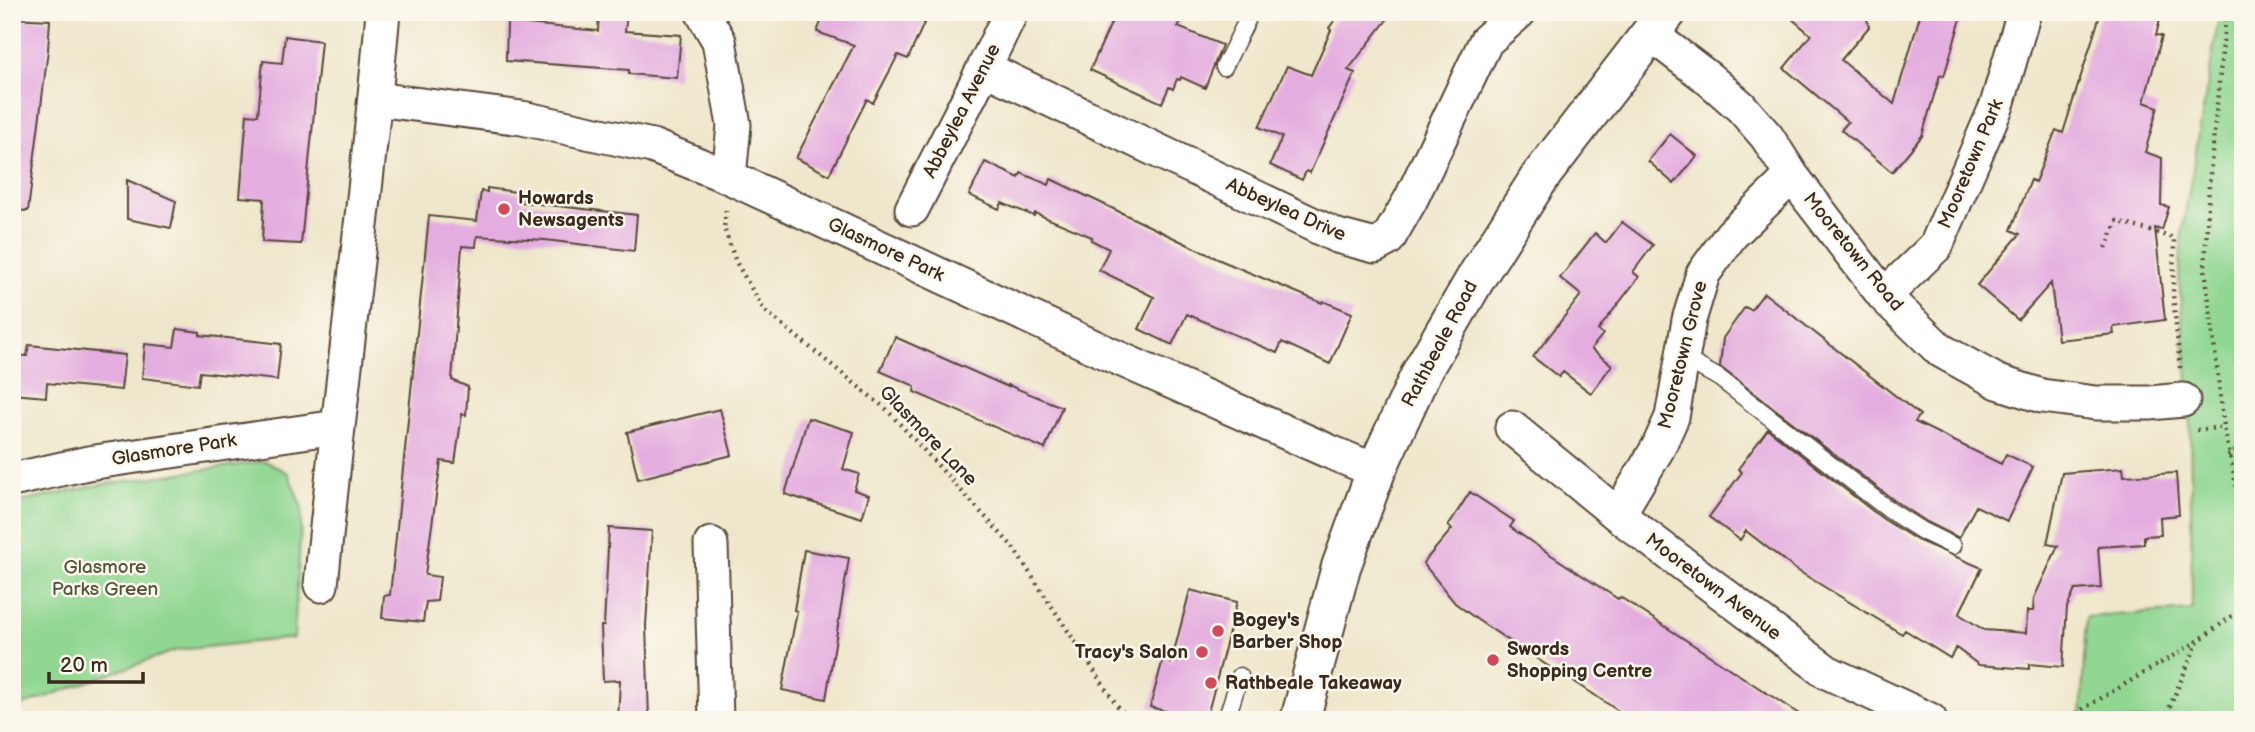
<svg xmlns="http://www.w3.org/2000/svg" width="2255" height="732" viewBox="0 0 2255 732" font-family="'Balsamiq Sans',sans-serif">
<style>
.green{fill:#91d792;stroke:#668058;stroke-width:2}
.building{fill:#e4addf}
.lines{fill:none;stroke-linecap:round;stroke-linejoin:round}
.service-casing{stroke:#564638;stroke-width:19}
.minor-casing{stroke:#564638;stroke-width:37}
.secondary-casing{stroke:#564638;stroke-width:42}
.path{stroke:#564638;stroke-width:4.5;stroke-dasharray:2 5;stroke-linecap:butt}
.service{stroke:#fff;stroke-width:16}
.minor{stroke:#fff;stroke-width:33}
.secondary{stroke:#fff;stroke-width:38}
.poi-dot{fill:#d1495b;stroke:#fbf7ec;stroke-width:2.5}
.labels{text-anchor:middle;dominant-baseline:central;stroke-width:5;stroke-linejoin:round;paint-order:stroke}
.street-label{font-size:19px;fill:#3b2a1e;stroke:#fbf7ec}
.poi-label{font-size:19px;font-weight:bold;fill:#3b2a1e;stroke:#fbf7ec;text-anchor:start}
.park-label{font-size:19px;fill:#50553b;stroke:#fbf7ec}
</style>
<rect width="100%" height="100%" fill="#fbf7ec"/>
<filter id="ink" filterUnits="userSpaceOnUse"><feTurbulence type="fractalNoise" baseFrequency=".0143" numOctaves="2"/><feDisplacementMap in="SourceGraphic" scale="14" xChannelSelector="R" yChannelSelector="G"/><feConvolveMatrix kernelMatrix="1 2 1 2 8 2 1 2 1" color-interpolation-filters="sRGB"/></filter>
<filter id="wash" filterUnits="userSpaceOnUse"><feTurbulence type="fractalNoise" baseFrequency=".00686" numOctaves="4" result="noise"/><feDisplacementMap in="SourceGraphic" scale="28" xChannelSelector="R" yChannelSelector="G"/><feGaussianBlur stdDeviation="1.57" result="paint"/><feColorMatrix in="noise" values="0 0 0 0 0 0 0 0 0 0 0 0 0 0 0 0 0 1.4 0 .05"/><feComposite in="paint" operator="in"/></filter>
<g filter="url(#wash)">
<rect width="100%" height="100%" fill="#efe7cb"/>
<path class="green" d="M2220,12H2243V720H2081L2086,617L2192,610L2190,402L2179,282L2182,232Z
M265,461L288,473L302,508L294,638L177,650L12,709V504L98,485Z"/>
<g id="blocks">
<path class="building" d="M599,12H627L625,31L681,35L677,78L629,74V70L506,61L507,22L598,31Z
M825,12H929L908,59L898,55L873,103L867,99L829,175L796,158L854,45L817,32Z
M1116,12H1185L1178,27L1222,45L1205,88L1181,77L1180,80L1177,79L1173,89L1169,87L1162,103L1090,70Z
M1341,12H1393L1348,70L1355,73L1310,173L1306,171L1302,180L1270,165L1282,137L1259,127L1287,66L1311,75L1331,30L1329,28Z
M1784,12H1865L1869,27L1841,60L1894,104L1921,12H1963L1944,76L1940,75L1922,136L1892,172L1841,130L1848,122L1784,68L1811,35Z
M2101,12H2162L2156,35L2162,36L2144,102L2158,107L2145,152L2162,158L2161,205L2169,207L2162,230L2155,228L2165,320L2113,327L2114,334L2058,340L2051,283L2018,320L1977,285L2020,234L2011,230L2031,180L2035,182L2056,130L2063,133Z
M12,18L50,20L48,50L28,211L12,210Z
M285,36L321,41L301,244L262,242L264,199L240,197L247,114L258,115L263,61L282,63Z
M1670,134L1697,156L1674,184L1648,161Z
M985,162L1019,178L1021,173L1049,185L1051,179L1222,261L1322,303L1323,301L1352,313L1330,364L1282,342L1277,353L1187,314L1172,345L1139,329L1154,297L1099,270L1109,249L1091,240L1092,237L1035,213L1034,216L1002,203L999,209L969,195Z
M127,180L176,201L171,228L127,219Z
M487,188L523,193L522,202L637,215L634,251L545,240L477,236L476,247L462,246L452,380L468,387L466,415L462,414L455,463L441,461L437,489L425,575L440,577L437,601L426,602L423,622L382,618L384,596L390,595L429,216L477,221L481,191L487,192Z
M1622,222L1653,245L1633,272L1639,277L1598,330L1603,334L1591,349L1612,365L1591,393L1563,372L1559,377L1533,357L1581,295L1560,278L1595,233L1606,243Z
M1764,293L1920,415L1915,422L2001,464L2006,454L2033,467L2007,521L1976,506L1959,538L1927,522L1895,501L1720,367L1723,338L1745,307L1751,310Z
M177,329L200,332V335L281,344L277,380L200,372L198,385L142,378L145,344L174,347Z
M895,337L1008,387V385L1062,407L1045,449L914,392L915,386L880,371Z
M29,345L125,355L121,390L47,383L46,397L12,394V355L27,356Z
M720,409L732,455L638,479L627,432Z
M808,418L854,432L843,469L859,474L854,490L869,495L862,518L785,494Z
M1768,429L1883,519L1917,540L1982,568L1959,614L1984,630L2026,633L2027,611H2033L2034,598L2058,546L2047,544L2062,473L2123,468L2124,476L2176,473L2179,515L2160,517L2161,535L2144,536V544L2098,547L2101,588L2075,590L2067,607L2063,667L2029,664V669L1979,665L1956,648L1950,658L1905,630L1902,634L1795,569L1746,531L1740,540L1709,517L1742,472L1738,469Z
M1470,492L1514,521L1510,527L1533,543L1618,599L1620,597L1808,720H1632L1566,676L1565,677L1479,621L1455,603L1423,563L1452,529L1448,526Z
M609,528L652,531L646,625L649,720H618L620,680L603,681L601,626H604Z
M804,550L849,558L826,699L782,690L797,611L794,610Z
M1190,590L1237,602L1206,720H1199L1150,707L1165,652L1171,663Z"/>
</g>
</g>
<g filter="url(#ink)">
<use href="#blocks" fill-opacity="0" stroke="#564638" stroke-width="2"/>
<g class="lines">
<defs>
<path id="service" d="M1224,67L1251,12
M1683,358L1719,378L1889,510L1922,531L1953,546
M1226,720L1240,676"/>
<path id="minor" d="M702,12L719,41L734,125L729,177
M1648,37L1666,46L1708,78L1741,107L1767,137L1792,176L1884,296L1940,350L1998,382L2042,396L2096,403H2150L2183,400
M984,68L1337,236L1375,246L1388,239L1411,199L1486,41L1519,12
M375,99L522,118L652,146L729,177L1109,354L1328,451L1376,471
M912,209L984,68L1011,12
M1884,296L1936,246L1997,105L2024,12
M1512,428L1618,515L1827,672L1930,720
M12,480L88,463L337,427
M1618,515L1658,448L1672,417L1689,320L1703,274L1731,235L1792,176
M711,544L716,720
M321,585C340,394 366,204 383,12"/>
<path id="secondary" d="M1300,720L1341,567L1376,471L1422,371L1477,276L1540,177L1667,12"/>
</defs>
<use href="#service" class="service-casing"/>
<use href="#minor" class="minor-casing"/>
<use href="#secondary" class="secondary-casing"/>
<path class="path" d="M2226,12L2209,184L2205,268L2224,427L2243,517
M726,210L724,228L736,262L764,310L886,409L1012,546L1116,704L1130,720
M2106,248L2117,221L2174,238L2173,294L2180,368
M2197,430L2224,427
M2228,456L2243,446
M2076,720V713L2198,641L2243,608
M2164,720L2198,641"/>
<use href="#service" class="service"/>
<use href="#minor" class="minor"/>
<use href="#secondary" class="secondary"/>
</g>
</g>
<g class="poi-dot">
<circle cx="504" cy="209" r="7"/>
<circle cx="1218" cy="631" r="7"/>
<circle cx="1202" cy="652" r="7"/>
<circle cx="1493" cy="660" r="7"/>
<circle cx="1211" cy="683" r="7"/>
</g>
<g class="labels">
<g class="street-label">
<text transform="translate(962 111) rotate(-63)">Abbeylea Avenue</text>
<text transform="translate(1971 164) rotate(-67)">Mooretown Park</text>
<text transform="translate(1286 210) rotate(24)">Abbeylea Drive</text>
<text transform="translate(886 250) rotate(25)">Glasmore Park</text>
<text transform="translate(1853 252) rotate(51)">Mooretown Road</text>
<text transform="translate(1440 344) rotate(-62)">Rathbeale Road</text>
<text transform="translate(1683 355) rotate(-76)">Mooretown Grove</text>
<text transform="translate(928 436) rotate(46)">Glasmore Lane</text>
<text transform="translate(174 450) rotate(-9)">Glasmore Park</text>
<text transform="translate(1713 587) rotate(37)">Mooretown Avenue</text>
</g>
<g class="poi-label">
<text x="518" y="198">Howards<tspan x="518" dy="22">Newsagents</tspan></text>
<text x="1232" y="620">Bogey's<tspan x="1232" dy="22">Barber Shop</tspan></text>
<text x="1507" y="649">Swords<tspan x="1507" dy="22">Shopping Centre</tspan></text>
<text x="1188" y="652" text-anchor="end">Tracy's Salon</text>
<text x="1225" y="683">Rathbeale Takeaway</text>
</g>
<g class="park-label">
<text x="105" y="567">Glasmore<tspan x="105" dy="22">Parks Green</tspan></text>
</g>
</g>
<rect width="2255" height="732" fill="none" stroke="#fbf7ec" stroke-width="42"/>
<path d="M49 672v10h94v-10" fill="none" stroke="#3b2a1e" stroke-width="3.5"/>
<text x="60" y="672" font-size="21" fill="#3b2a1e" stroke="#fbf7ec" stroke-width="5" paint-order="stroke">20 m</text>
</svg>
